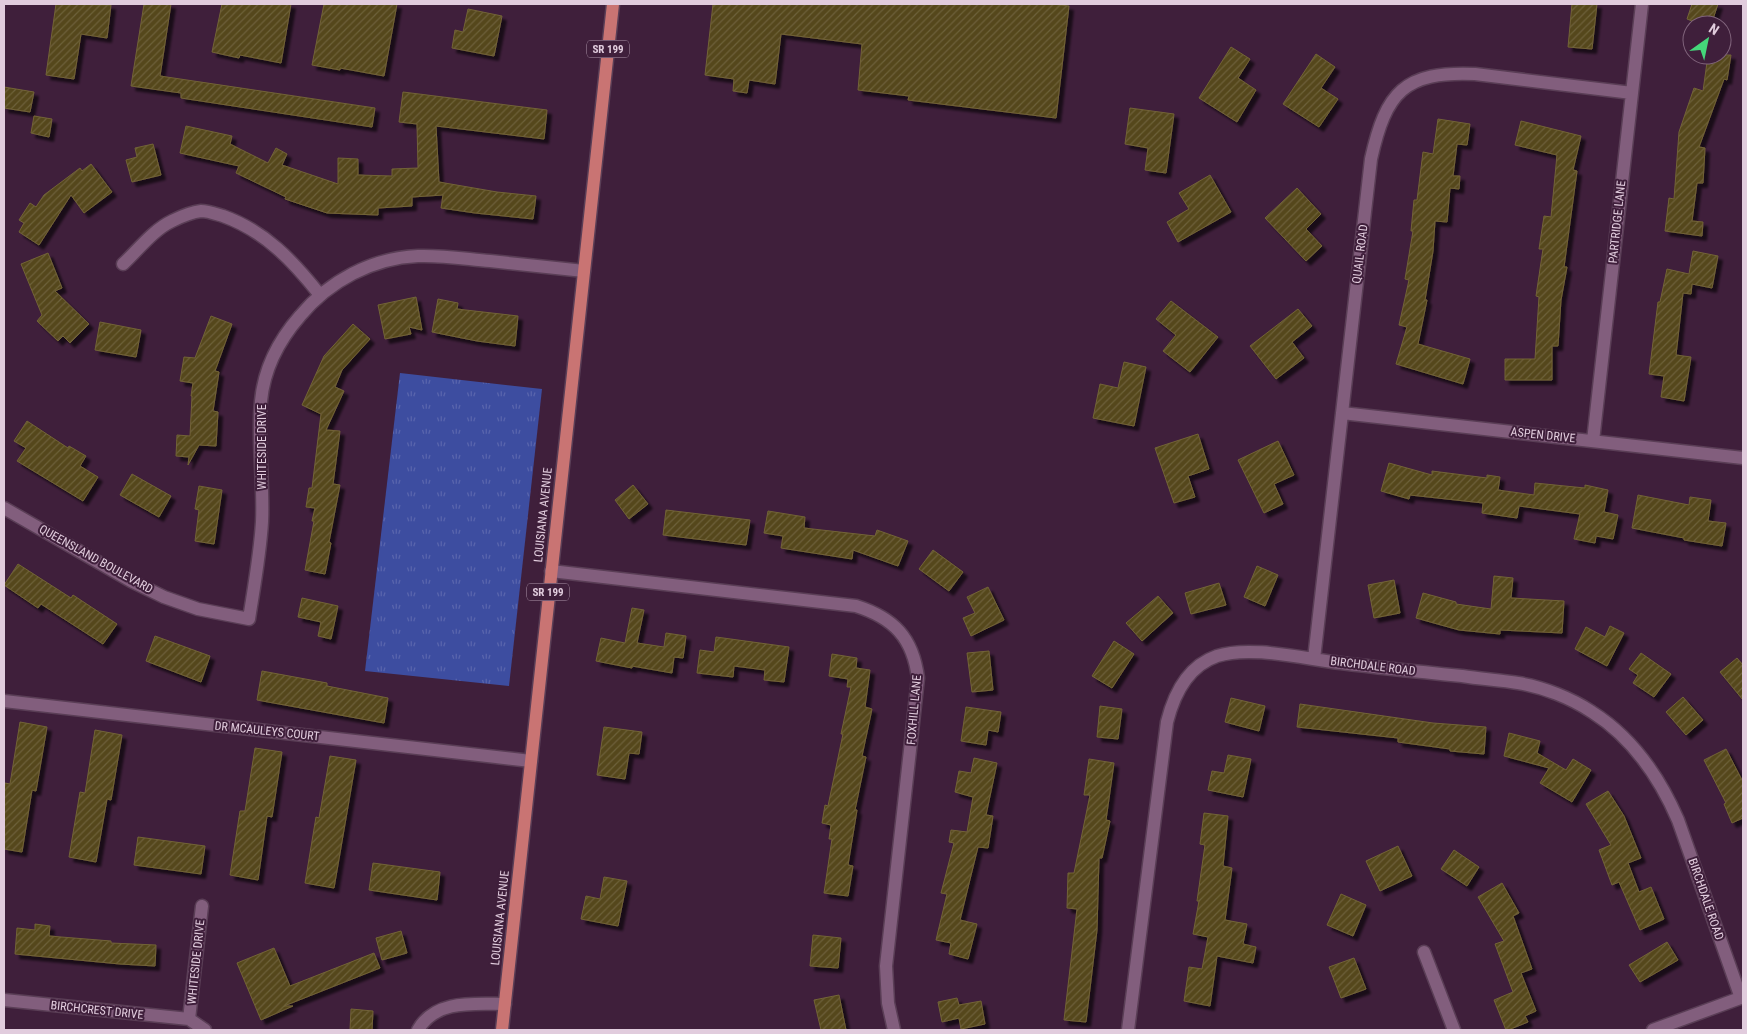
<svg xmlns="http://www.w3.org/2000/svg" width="1747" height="1034" viewBox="0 0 1747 1034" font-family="'Roboto Condensed',sans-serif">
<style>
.grass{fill:url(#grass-tufts)}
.building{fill:url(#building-hatch);stroke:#726337;filter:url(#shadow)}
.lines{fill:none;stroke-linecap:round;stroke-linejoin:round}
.minor-casing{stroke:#5a3e56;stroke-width:15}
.major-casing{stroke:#5a3e56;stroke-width:15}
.minor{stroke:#825e7d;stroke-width:12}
.major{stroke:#c97473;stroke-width:12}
.labels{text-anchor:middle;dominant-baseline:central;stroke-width:4;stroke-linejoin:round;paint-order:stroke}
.shield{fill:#3f1f3b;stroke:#b098ac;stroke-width:1}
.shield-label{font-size:11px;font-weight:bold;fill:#e1ccdd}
.street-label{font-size:12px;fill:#e1ccdd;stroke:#3f1f3b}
</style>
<defs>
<pattern id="grass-tufts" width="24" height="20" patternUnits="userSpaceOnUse" patternTransform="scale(1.25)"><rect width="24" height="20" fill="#3d4da0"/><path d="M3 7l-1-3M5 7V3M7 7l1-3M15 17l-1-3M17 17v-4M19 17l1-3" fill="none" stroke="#5965ad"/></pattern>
<pattern id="building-hatch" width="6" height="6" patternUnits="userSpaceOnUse" patternTransform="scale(1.25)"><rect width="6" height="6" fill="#55471a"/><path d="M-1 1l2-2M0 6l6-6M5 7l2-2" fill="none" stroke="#6d603b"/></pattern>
<filter id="shadow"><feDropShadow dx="4.5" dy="4.5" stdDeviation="1" flood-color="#0009"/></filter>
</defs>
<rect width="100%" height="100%" fill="#3f1f3b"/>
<path class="grass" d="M400,373L542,389L509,686L365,671Z"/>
<path class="building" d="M56,4L111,5L107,38L81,34L74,79L46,75Z
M144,4H171L160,76L375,108L372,127L181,98V93L131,86Z
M222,4H291L281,63L240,55L239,58L212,52Z
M324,4H397L384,76L340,68V70L312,65Z
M713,4H1052L1069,6L1056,118L908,100L909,96L858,90L862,44L781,34L775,84L749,80L747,93L733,91L734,79L705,75Z
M1572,4H1597L1592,49L1568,47Z
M1692,4H1718L1711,25H1691L1692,21L1687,19Z
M468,9L502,16L494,56L452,48L455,30L463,32Z
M1231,47L1250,59L1238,78L1256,90L1237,122L1199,98Z
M1316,54L1335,67L1321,88L1338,99L1319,127L1283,104Z
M1708,55H1731L1727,80L1724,79L1699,147L1705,148L1703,183H1697L1692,221L1703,222L1702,236L1665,231L1669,198L1674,199L1679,132L1694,88L1703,91Z
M4,87L34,92L30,112L4,108Z
M403,92L547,110L544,139L436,126L439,182L497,192L536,196L533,219L475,213L441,208L443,195L412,197V206L378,208V215L327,213L285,199L286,197L236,173L239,166L180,153L186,126L232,136L230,144L268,163L276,148L287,154L282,165L338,184V158L358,159V175L392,176V169L418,168L417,124L399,122Z
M1130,108L1174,114L1166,173L1145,170L1148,148L1125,144Z
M34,116L52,119L49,137L31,133Z
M1438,119L1470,124L1467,145L1457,144L1453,176H1460L1459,189L1450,188L1447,222L1435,221L1433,251L1425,300H1427L1418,344L1470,359L1463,384L1396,364L1407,327L1399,325L1409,280L1405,279L1413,231H1411L1414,200H1417L1423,152L1433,154Z
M1521,121L1581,136L1573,170L1577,171L1564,267H1567L1561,300L1558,346H1552V380H1505V359H1535L1539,297L1536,296L1543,249H1539L1544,216L1551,217L1557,155L1515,145Z
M153,144L161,175L132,182L126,160L137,157L135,148Z
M91,164L112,192L84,213L71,195L39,245L19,232L24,223L19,220L30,203L36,207L44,195L80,168L82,171Z
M1210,175L1231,212L1178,242L1167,222L1189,209L1179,193Z
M1297,188L1321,214L1306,229L1322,246L1306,261L1265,218Z
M1693,251L1718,256L1712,288L1692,284L1691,294L1683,293L1676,355L1691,357L1684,401L1661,397L1664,376L1649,374L1658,302H1660L1667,269L1689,274Z
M48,253L62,288L55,291L89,324L70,343L63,336L58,341L37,321L42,315L21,264Z
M416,297L422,330L409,327L411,334L385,339L378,305Z
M438,299L458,303L457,309L518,316L515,346L477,341L432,332Z
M1171,301L1218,337L1190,372L1163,351L1176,335L1156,319Z
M1298,309L1312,326L1292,342L1304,358L1276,379L1250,346Z
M211,316L232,324L215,371L219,372L213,411L218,412L216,446L199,445L188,465L189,457L176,456L177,435L190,436L192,396H191L193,383L180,381L184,357L195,358Z
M100,322L141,330L136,357L95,350Z
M353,324L370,339L342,370L335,387L344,391L326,430L340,431L333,484L340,485L329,542L331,543L325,574L305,570L314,521H312L315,508L306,507L309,488H312L321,414L302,405L324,356Z
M1124,362L1146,367L1134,426L1093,418L1100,384L1118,388Z
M27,421L68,448L69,446L86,456L80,466L98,477L83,501L17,461L26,448L14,441Z
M1198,434L1209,469L1188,476L1195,497L1174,503L1155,448Z
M1278,441L1294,475L1274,484L1283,504L1264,513L1238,460Z
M1389,463L1432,475V471L1487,478V475L1500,477L1498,490L1534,495L1535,483L1585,488V485L1608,490L1604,512L1618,515L1613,539L1596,536L1595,543L1574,539L1580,514L1519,506L1517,518L1482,513L1483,503L1410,495L1409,499L1381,491Z
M132,474L171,496L159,517L120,495Z
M633,485L648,504L629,519L615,500Z
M199,486L222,490L214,544L195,541L199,510L195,509Z
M1638,495L1689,505L1690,497L1711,500L1708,521L1726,523L1722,546L1684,540V538L1632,528Z
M666,510L750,520L746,545L663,535Z
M768,511L805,517L804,528L875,536L877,530L908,541L898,566L853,550L852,559L781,548L783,536L764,533Z
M933,550L963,572L949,591L919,569Z
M18,564L71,598L73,595L117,624L103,644L41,604L38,608L4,585Z
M1257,566L1278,575L1265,606L1244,597Z
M1494,576L1513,578L1511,598L1564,601L1562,633L1500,630V634L1459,630L1416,618L1423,593L1456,602V604L1491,609Z
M1394,580L1400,613L1374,618L1368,585Z
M1219,583L1226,605L1191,614L1185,593Z
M988,587L1004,620L971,636L963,618L975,613L967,597Z
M1158,596L1173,613L1142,641L1126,623Z
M302,598L338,606L331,639L318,636L321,622L298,617Z
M632,608L644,610L637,643L664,647L666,633L686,636L683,658L674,657L672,673L632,666V668L596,661L601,638L625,643Z
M1610,626L1624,633L1607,666L1575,649L1586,627L1605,637Z
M155,636L210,656L201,682L146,661Z
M716,637L789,647L784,682L764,680L765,670L734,666L733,677L697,673L700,650L714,652Z
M1114,641L1134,654L1112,688L1092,676Z
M989,651L993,690L972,692L967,653Z
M1641,653L1671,674L1654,697L1633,683L1638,675L1629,669Z
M832,654L857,658L856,668L870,670L865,707L872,709L862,756L866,757L855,810H857L848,865L853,866L848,896L824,893L832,839H829L831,825L822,823L825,805L828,806L843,734H841L851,687H847L848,679L829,676Z
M1737,658L1743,665V700L1720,672Z
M262,671L327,683V686L388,698L384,723L257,700Z
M1683,697L1703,720L1686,735L1666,712Z
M1231,698L1265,706L1259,731L1225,722Z
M1300,704L1433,723L1486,727L1484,754L1450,751V749L1398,742V738L1297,727Z
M1100,706L1122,709L1118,739L1097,737Z
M966,707L1001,712L998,732L988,730L986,745L961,741Z
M20,722L47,727L36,791L32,790L22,852L4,849V792L5,783L10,784Z
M604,727L642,732L639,754L629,753L625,779L597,775Z
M95,730L122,735L111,800L107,799L96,862L69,857L80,792L85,793Z
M1509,733L1540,741L1537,753L1566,770L1573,759L1591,770L1572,802L1540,783L1549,768L1504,756Z
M255,748L282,752L272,817L267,816L258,880L230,875L240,811H245Z
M1726,749L1743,782V818L1732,823L1724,804L1726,803L1704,760Z
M1228,755L1251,759L1243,797L1208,790L1212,771L1224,773Z
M330,756L356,760L334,888L305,883L316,817L319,818Z
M974,758L997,763L986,815L993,816L988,848L978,847L960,920L977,924L968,959L949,954L951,943L936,940L947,894L941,893L954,843L949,842L951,830L967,832L973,797L955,792L959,771L971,773Z
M1089,759L1114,763L1106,820L1110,821L1102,858H1099L1097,930L1086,1022L1064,1020L1077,909L1067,908L1068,873H1074L1090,795H1084Z
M1608,791L1624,816L1641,858L1628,863L1639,892L1651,887L1664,919L1640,930L1619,882L1612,885L1599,850L1611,845L1586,804Z
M1204,813L1228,816L1223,866L1232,868L1225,920L1247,924L1243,944L1256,947L1253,963L1217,956L1210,1006L1184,1001L1189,967L1202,969L1208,937L1193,934L1199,901H1197L1205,845L1200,844Z
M138,837L205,846L201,874L134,865Z
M1398,846L1412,876L1380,891L1366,861Z
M1454,850L1479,867L1467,886L1441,869Z
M373,863L440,872L437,900L369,890Z
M604,877L627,881L618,926L581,919L586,896L600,899Z
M1502,883L1519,913L1513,916L1532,969L1521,973L1536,1011L1525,1016L1528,1022L1508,1030H1506L1494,1000L1513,992L1495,944L1504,941L1478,897Z
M1341,894L1366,905L1353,936L1327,925Z
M35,924L50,926L49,936L111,941V943L156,945L155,966L120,964L15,954L17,928L35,930Z
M401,931L407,953L382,960L376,938Z
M813,935L841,938L838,968L810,966Z
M1667,942L1678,960L1640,982L1629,965Z
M274,948L290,986L374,953L380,968L284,1006H293L261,1020L237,963Z
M1354,958L1366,989L1341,998L1329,967Z
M839,995L846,1030H821L814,1000Z
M957,998L959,1005L981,1001L985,1024L961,1029L959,1018L942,1022L938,1002Z
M351,1009L373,1011L372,1030H350Z"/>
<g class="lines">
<defs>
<path id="minor" d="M123,264C138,250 153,230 172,221C180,217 192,212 201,211C208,211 216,214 223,216C265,231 293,261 320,295
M1342,413L1743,458
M1593,441L1642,4
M4,508L131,581L164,597L198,609L249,619C254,587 260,555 262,522C264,481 257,441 261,401C264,369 279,340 300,316C329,281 372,258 418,256C442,255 466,259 490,261C521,264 553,268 584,271
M551,571L856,606C894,618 913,638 918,678L886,966L888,1003L894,1030
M1314,659L1371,159C1386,92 1404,71 1475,74L1632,93
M4,701L531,761
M1424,952L1454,1030
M4,1000L189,1019L205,1030
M189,1019L202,906
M418,1030C435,999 475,1004 505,1004
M1128,1030L1167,722C1174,694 1188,666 1217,656C1251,645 1305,659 1341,663C1381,668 1421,672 1462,676C1480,679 1500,680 1518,683C1543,687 1571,698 1592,712C1633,738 1659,776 1678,820L1741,998
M1653,1030L1743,997"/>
<path id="major" d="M502,1030L613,4"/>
</defs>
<use href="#minor" class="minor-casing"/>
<use href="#major" class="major-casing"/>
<use href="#minor" class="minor"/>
<use href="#major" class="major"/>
</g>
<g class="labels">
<g class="shield">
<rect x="587" y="40.5" width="42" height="17" rx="4"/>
<rect x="527" y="583.5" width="42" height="17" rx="4"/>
</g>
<g class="shield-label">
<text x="608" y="49">SR 199</text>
<text x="548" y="592">SR 199</text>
</g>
<g class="street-label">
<text transform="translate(1617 222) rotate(-84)">PARTRIDGE LANE</text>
<text transform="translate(1360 254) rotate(-83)">QUAIL ROAD</text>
<text transform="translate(1543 435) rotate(6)">ASPEN DRIVE</text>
<text transform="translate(262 447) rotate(-90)">WHITESIDE DRIVE</text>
<text transform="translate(543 515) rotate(-84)">LOUISIANA AVENUE</text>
<text transform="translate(96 559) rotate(29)">QUEENSLAND BOULEVARD</text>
<text transform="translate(1373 666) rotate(7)">BIRCHDALE ROAD</text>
<text transform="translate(914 710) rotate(-85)">FOXHILL LANE</text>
<text transform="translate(267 731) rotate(6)">DR MCAULEYS COURT</text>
<text transform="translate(1706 899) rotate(71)">BIRCHDALE ROAD</text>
<text transform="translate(500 918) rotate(-84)">LOUISIANA AVENUE</text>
<text transform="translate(196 962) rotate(-84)">WHITESIDE DRIVE</text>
<text transform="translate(97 1010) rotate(6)">BIRCHCREST DRIVE</text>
</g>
</g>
<rect width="1747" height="1034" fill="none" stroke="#e1ccdd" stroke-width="10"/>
<g transform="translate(1707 40) rotate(33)"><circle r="24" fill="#3f1f3b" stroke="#80647c"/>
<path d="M0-4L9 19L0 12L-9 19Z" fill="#45d77a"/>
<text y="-8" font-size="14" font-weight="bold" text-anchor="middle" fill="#e1ccdd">N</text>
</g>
</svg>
